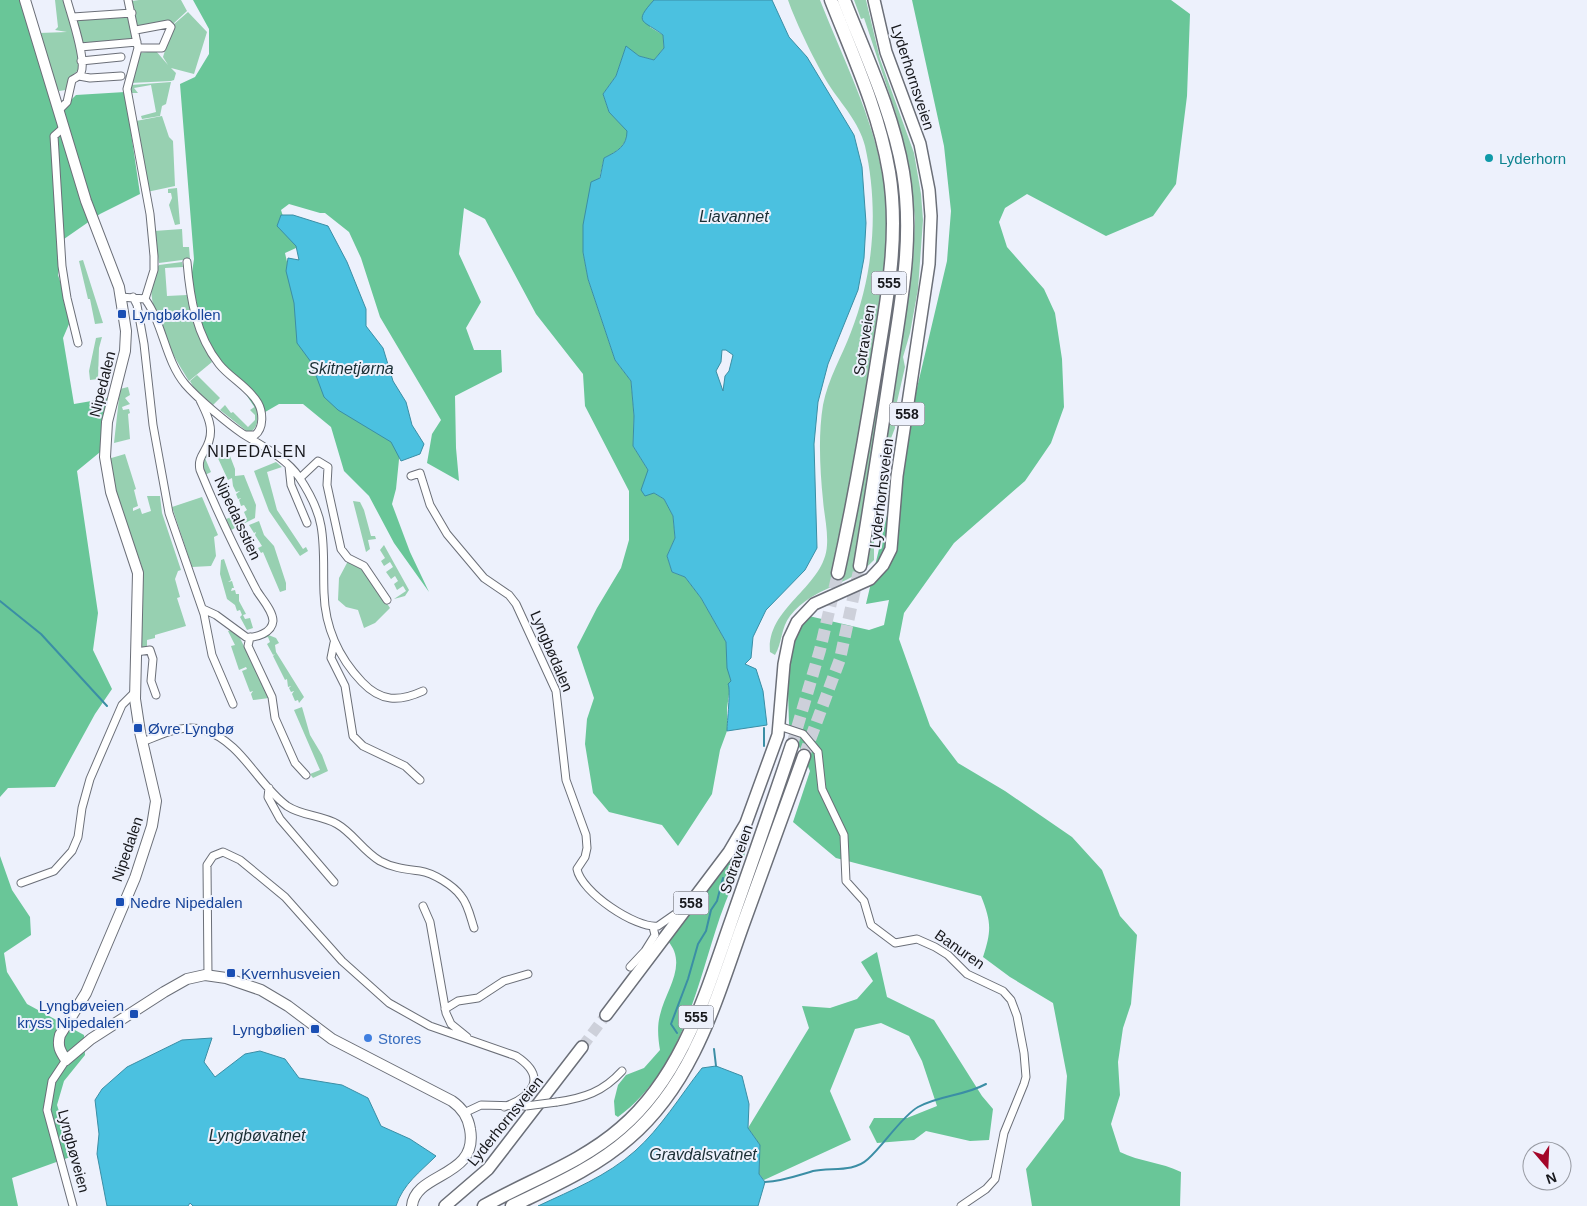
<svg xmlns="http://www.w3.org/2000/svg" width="1587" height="1206" viewBox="0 0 1587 1206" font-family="Arial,sans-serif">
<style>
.green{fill:#97d0b1}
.forest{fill:#69c698}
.water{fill:#4bc1e0;stroke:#3b8ea5;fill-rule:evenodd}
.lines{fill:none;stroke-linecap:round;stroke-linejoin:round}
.stream{stroke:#3b8ea5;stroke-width:2}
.primary-tunnel{stroke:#cdd0da;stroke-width:11;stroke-dasharray:11 5.5;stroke-linecap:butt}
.highway-tunnel{stroke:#cdd0da;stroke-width:12;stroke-dasharray:12 6;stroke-linecap:butt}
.street-casing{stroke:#6b6f78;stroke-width:9}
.secondary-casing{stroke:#6b6f78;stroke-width:12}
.primary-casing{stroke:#6b6f78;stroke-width:14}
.highway-casing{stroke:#6b6f78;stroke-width:15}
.street{stroke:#fff;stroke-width:7}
.secondary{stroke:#fff;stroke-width:10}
.primary{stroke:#fff;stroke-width:11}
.highway{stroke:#fff;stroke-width:12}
.street-bridge-casing{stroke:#6b6f78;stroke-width:9;stroke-linecap:butt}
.street-bridge{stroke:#fff;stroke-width:7}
.culture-dot{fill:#0f9aa8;stroke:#edf1fc;stroke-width:2}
.transit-dot{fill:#1a4fb4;stroke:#edf1fc;stroke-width:2}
.shop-dot{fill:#3f7fe0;stroke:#edf1fc;stroke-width:2}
.labels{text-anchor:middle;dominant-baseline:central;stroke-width:4;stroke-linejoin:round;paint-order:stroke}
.shield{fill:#edf1fc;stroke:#57595f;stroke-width:1}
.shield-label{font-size:14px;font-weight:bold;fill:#17181c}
.street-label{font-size:15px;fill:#17181c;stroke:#edf1fc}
.culture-label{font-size:15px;fill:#0d838f;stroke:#edf1fc;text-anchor:start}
.transit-label{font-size:15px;fill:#164399;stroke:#edf1fc;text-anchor:start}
.shop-label{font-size:15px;fill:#366cbe;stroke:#edf1fc;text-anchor:start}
.water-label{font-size:16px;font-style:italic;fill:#1a2e34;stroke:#edf1fc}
.neighbourhood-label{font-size:16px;letter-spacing:1px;fill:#17181c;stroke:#edf1fc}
</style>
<rect width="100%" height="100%" fill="#edf1fc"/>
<path class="green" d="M55,0H66L77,41L79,69L70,78L66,90L59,91L51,76L39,33L67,32L55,30L58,27Z
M139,0H181L187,11L173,24L138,28L132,1Z
M788,0H820C843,59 873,116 883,178C892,239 880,299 871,359C863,407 856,454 847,501C843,523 835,546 833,568L871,441L869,440L898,219L836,0H839L882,114L892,145L903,207L901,269L855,560L883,463L913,261L915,218L908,161L896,114L864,18L861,19L854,0H866L880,59L914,153L921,194L923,220L918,289L910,333L903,357L905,367L894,415L895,428L888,446L883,501L874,535V560C847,588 815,585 790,616C781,627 782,644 775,655L770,652C766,607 825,587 827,545C828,530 824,514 823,500C820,470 818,435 823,405C828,379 842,356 851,332C874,273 879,208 865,146C859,122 842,105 829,85C816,64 796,23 788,0Z
M188,12L207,32L194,74L171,68L176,73L174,80L171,81L130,83L139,53L156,51L168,65L163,57L173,25Z
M129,15L134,40L80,44L75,20Z
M171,82L166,104L162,106L160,116L142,119L141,116L156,112L151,85L134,88L138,93H130L131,85Z
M162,116L169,137L173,141L175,186L147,192L136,121Z
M177,188L180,224L175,225L169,205L172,198L171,193H168V189Z
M182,229L183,247H189L190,259L159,263L154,231Z
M83,260L103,323L95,324L90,299H88L79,261Z
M182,262L183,267L165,268L167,296L187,295L196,330L212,362L189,381C173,355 135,293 159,265Z
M102,337L99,348L98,379L90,380L89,371L96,338Z
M197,375L220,398L213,405L194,388L190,381Z
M128,387L130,395L125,398L130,404L122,407L123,410L129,409L130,413L128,414L130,439L114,443L120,389Z
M225,405L231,413L233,412L248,427L255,420V415L250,410L256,406C259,415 259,428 249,433L220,410Z
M211,443L216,453L220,452L223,459L230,456L235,469V476L244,475L256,505L255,518L231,530L226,519L234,516L233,521L236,520L237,523L247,519L244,512L247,510L244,505L241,506L239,500L241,498L238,499L236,494L240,491L236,492L233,486L236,485L233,486L232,478L228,480L216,454L205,458L211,472L205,475L201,465Z
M125,454L136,489L134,490L138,506L133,508V511L140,508L142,514L151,511L147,496H160L162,513L181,570L178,571L175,579L180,597L177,598L186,626L155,635V638L147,640V648H140V646L142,567L111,480L108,459Z
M276,462L282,467L267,472L277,510L303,549L306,547L308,551L300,556L269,511L254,471Z
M202,497L218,535L214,537L216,556L211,566L192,567L172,507Z
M353,501L360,502L364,510L371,536H375L376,539L368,540L370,549L366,552Z
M259,521L264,535L274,546L286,583V590L280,592L263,552L261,553L258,548L262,546L255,535L256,532L254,533L249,525Z
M384,545L409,590L405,596L394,599L406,591L403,586L397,590L394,584L398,581L395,576L391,579L386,572L393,567L390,562L384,566L381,561L385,558L380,550Z
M224,559L231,580L228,582L232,581L234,588H232L231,591L235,590L236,594H239V601L246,614L243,615L245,619L250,618L253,628L247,630L240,617L242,615L240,610L237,611L235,605L227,599L220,574L221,560Z
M348,561L364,569L390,608L375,623L364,628L358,610L346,607L338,600L339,578Z
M232,630L240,638L269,698L253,700L251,694L253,691L250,692L242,671L247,669L246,667L239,670L231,646L235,645L228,631Z
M266,634L276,638L279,643L275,645L276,652L304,697L299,703L298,700L295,701L292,694L294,691L291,692L289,688L291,686L288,687L287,679L285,680L273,656L275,654L273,655L267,644L270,642L268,637L264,638Z
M302,707L310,735L322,755L328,771L313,778L310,774L320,770L294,710Z"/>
<path class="forest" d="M0,0H21L59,112L76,95L125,92L140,194L100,214L64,239L58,275L72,317L63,338L74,404L115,397L105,448L77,471L98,613L93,650L112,689L95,714L55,787L8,788L0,797Z
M193,0H654L650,27L663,35L664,48L654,60L639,56L626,47L616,76L603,94L609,112L628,131C626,146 618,151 604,158L583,252L588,279L615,360L631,381L634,416L633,446L648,470L654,493L664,499L673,516L675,538L667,556L672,572L685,577L701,598L726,642L731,681L727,708V731L720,750L712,794L678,846L662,825L609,812L593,793L585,744L587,719L594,698L577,647L597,608L621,568L629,540V491L585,406L583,374L536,314L485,219L464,208L459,254L481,302L466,328L474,350H501L502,372L455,396L456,448L459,481L427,463L432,434L441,420L380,317L361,258L349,232L325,213H320L289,204L281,210L287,229L300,242L296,248L285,253L296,302L401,440L396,489L392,504L410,552L429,592L394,543L369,496L344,471L331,427L303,404H279L260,415L245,393L209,355L191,279L194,259L180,84L195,77L209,54V29Z
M912,0H1171L1190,14L1187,96L1176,184L1153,216L1106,236L1027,194L1005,208L999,222L1007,247L1044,289L1055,313L1062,359L1064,407L1051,443L1025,481L954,543L904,613L899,639L930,726L958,763L1005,791L1072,837L1102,870L1120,916L1137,935L1131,1004L1123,1028L1118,1062L1120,1095L1111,1124L1120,1152C1140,1162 1161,1162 1181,1172L1180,1206H1032L1026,1169L1064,1119L1067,1076L1053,1003L1010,977L983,957C992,930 991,921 981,896L836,858L793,822L810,771L789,724L787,659L796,613L869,630L884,625L889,600L866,604L947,261L951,211L944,146Z
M744,844L746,847L744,857C736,877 727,897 720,917C696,988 682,1070 618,1117L615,1115L614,1101L618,1085L626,1075L644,1068L660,1050C658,1038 657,1026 660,1015C666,989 688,965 668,941L740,846Z
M0,856L12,890L30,917L31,935L4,953L7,972L27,1004L84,1035L85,1055L64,1081L57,1105L73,1156L12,1178L18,1206H0Z
M877,952L887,997L934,1020L982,1096L993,1109L989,1140L970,1141L926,1131L914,1140L877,1143L869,1127L874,1118H907L937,1106L922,1061L909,1036L881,1023L855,1029L830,1091L851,1140L764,1180L759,1174L760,1145L748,1128L809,1028L802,1006L830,1008L857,999L873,981L861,962Z"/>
<path class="water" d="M654,0H772L789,37L807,57L854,135L862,167L866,223L864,258L858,290L828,364L818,402L814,444L817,548L805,570L766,610L753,637L751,658L745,664L756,669L763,691L767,725L727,731C727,722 731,689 728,684L731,681L727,668L726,642L701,598L685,577L672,572L667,556L675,538L673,516L664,499L654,493L645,496L641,490L648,470L633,446L634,416L631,381L615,360L588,279L583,252V225L591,182L600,178L604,158C618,151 627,146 627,131L609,112L603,94L616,76L626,46L639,56L654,60L664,48L663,35C644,20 632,24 654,0ZM722,350H726L733,355L729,371L725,376L723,391L716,371L721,362Z
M281,215H293L328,226L347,262L366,309V326L383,348L393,381L406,402L412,425L424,444L420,454L401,461L391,442L338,410L324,397L311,362L297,343L294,303L286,271L288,258L299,260L296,246L277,226Z
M212,1038L204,1062L215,1077L245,1054L260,1051L285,1059L299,1078L342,1085L368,1098L381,1126L410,1139L436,1156C420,1172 403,1184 396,1206H193L190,1203L188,1206H107L97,1154L99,1134L95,1100L102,1089L127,1067L182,1040Z
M716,1066L742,1076L749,1104L748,1128L760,1145L759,1174L765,1182L758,1206H538C572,1190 607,1176 635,1151C661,1128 680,1096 702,1068Z"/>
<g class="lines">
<path class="stream" d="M0,601L41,634L107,706
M764,728V746
M677,1033L671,1024L688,979L698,944L706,931L711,910L717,901L723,878
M714,1049L716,1066
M765,1182C783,1181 796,1176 813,1171C831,1167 853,1173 868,1159C883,1146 902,1116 918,1107C940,1095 964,1096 986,1084"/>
<path class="primary-tunnel" d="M582,1047L606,1015"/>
<path class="highway-tunnel" d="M792,745L820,650L838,573
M804,756L840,659L860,566"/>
<defs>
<path id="street" d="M128,0L138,48L127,89L150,214L154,256V270L145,299
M73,17L132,13
M136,30L168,24L171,27L162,48H138
M80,47L137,42
M81,61L121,57
M79,76L90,78L121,76
M58,111L67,102L72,80C75,78 80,76 81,73C87,60 71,15 67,0
M63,128L54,136L62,266L67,298L78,343
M187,262C190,298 196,335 219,364C230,378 249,387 258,403C263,412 264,428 255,435H246
M121,297L145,299C163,323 165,360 185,384C196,397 228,424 243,434C262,446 286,458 299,477C309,492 318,509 321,526C325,548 323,570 324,593C325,627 339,658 362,682C381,702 399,702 423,691
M133,297L137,305L144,344L153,425L169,513L204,614L212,655L233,704
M200,400C206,413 214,426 209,441C206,452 197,457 200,470C216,509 237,553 257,591C262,599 273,611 273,621C272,633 256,638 246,637L216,615L203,609
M289,466L291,485L307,523
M411,476L420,473L430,505L447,534L484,578L509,595L516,604L556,691L566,780L586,835L587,848L585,857L577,869C581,892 636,929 658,926L681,910L683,911
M300,478L318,461L328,467L327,485L341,549L348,558L364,566L387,600
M250,637L248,646L272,697L275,718L295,763L306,775
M334,643L331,658L345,686L353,736L363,746L405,766L420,780
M136,652L150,650L153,659L151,681L156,695
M779,726L803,734L818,752L822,789L844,835L846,881L864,901L871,925L895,943L917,939L935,947L948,955L967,974L1003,991L1011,1000L1017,1016L1024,1053L1026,1077L1024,1084L1004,1133L995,1179L986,1189L961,1206
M142,742C161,735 183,723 204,730C242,742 257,784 287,806C302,816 321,815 337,824C353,833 363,851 380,861C393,868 405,869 420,871C433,873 453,885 461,896C468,904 471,919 474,928
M269,788L268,797L280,819L334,882
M21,883L54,871L72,851L78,837L82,808L90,779L122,705L135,692
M423,906L430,922L446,1013L451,1024L467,1037
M651,956L645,951L655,935L653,927
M630,967L645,951
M208,976L207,865L213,856L223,852L240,860L285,897L342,961L389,1003L430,1026L516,1056C548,1077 533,1096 504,1107
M445,1009L458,1001L478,998L504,981L528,974
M66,1060L52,1081L47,1110L73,1206
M557,1102C584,1098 603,1092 622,1071
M464,1113L481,1105L526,1106"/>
<path id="secondary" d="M25,0L86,201L119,287L126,331L125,351L107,422L105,457L111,492L138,573L135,699L140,732L156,801L152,826L135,878L86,993L60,1035C57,1046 60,1051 66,1060L91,1039L164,992L187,979L205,975L226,978L261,990L288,1006L332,1039L452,1101C462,1108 468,1116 470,1129C479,1178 415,1172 412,1206"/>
<path id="primary" d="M606,1015L729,852L746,823L778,735L784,664L789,639L797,622L814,604L870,579L883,565L891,549L897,476L929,264L931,216L929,190L920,144L886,52L874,0
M445,1206L488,1169L582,1047"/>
<path id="highway" d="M831,0C853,56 879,112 889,172C900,238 886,303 876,368C865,437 853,505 838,573
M844,0C866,56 893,113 903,172C914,238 901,303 891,368C881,434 871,500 860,566
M484,1206C530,1180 581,1163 621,1128C684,1074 706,992 733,916C753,859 773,802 792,745
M512,1206C553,1186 595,1168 629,1138C693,1083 715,1003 742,927C763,870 783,813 804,756"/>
</defs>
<use href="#street" class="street-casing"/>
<use href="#secondary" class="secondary-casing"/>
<use href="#primary" class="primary-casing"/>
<use href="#highway" class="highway-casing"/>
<use href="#street" class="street"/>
<use href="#secondary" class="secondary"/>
<use href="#primary" class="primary"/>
<use href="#highway" class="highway"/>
<defs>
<path id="street-bridge" d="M526,1106L557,1102"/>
</defs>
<use href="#street-bridge" class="street-bridge-casing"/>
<use href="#street-bridge" class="street-bridge"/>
</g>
<circle class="culture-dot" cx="1489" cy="158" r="5"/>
<g class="transit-dot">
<rect x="117" y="309" width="10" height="10" rx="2.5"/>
<rect x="133" y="723" width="10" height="10" rx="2.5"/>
<rect x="115" y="897" width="10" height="10" rx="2.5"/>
<rect x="226" y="968" width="10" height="10" rx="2.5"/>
<rect x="129" y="1009" width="10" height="10" rx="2.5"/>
<rect x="310" y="1024" width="10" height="10" rx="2.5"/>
</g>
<circle class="shop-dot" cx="368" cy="1038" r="5"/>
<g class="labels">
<g class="shield">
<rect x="871.5" y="271.5" width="35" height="23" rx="4"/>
<rect x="889.5" y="402.5" width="35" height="23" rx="4"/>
<rect x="673.5" y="891.5" width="35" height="23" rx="4"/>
<rect x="678.5" y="1005.5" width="35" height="23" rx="4"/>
</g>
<g class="shield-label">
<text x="889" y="283">555</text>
<text x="907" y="414">558</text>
<text x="691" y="903">558</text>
<text x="696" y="1017">555</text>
</g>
<g class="street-label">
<text transform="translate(913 77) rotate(72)">Lyderhornsveien</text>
<text transform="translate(864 340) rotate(-81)">Sotraveien</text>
<text transform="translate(102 384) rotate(-76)">Nipedalen</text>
<text transform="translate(881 493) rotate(-83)">Lyderhornsveien</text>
<text transform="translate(238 518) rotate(65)">Nipedalsstien</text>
<text transform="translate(552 651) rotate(67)">Lyngbødalen</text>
<text transform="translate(127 849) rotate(-71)">Nipedalen</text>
<text transform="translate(736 859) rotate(-71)">Sotraveien</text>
<text transform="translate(960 949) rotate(35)">Banuren</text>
<text transform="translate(505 1121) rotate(-51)">Lyderhornsveien</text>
<text transform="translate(74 1151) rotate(75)">Lyngbøveien</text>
</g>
<g class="culture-label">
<text x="1499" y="158">Lyderhorn</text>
</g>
<g class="transit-label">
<text x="132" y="314">Lyngbøkollen</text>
<text x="148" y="728">Øvre Lyngbø</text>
<text x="130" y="902">Nedre Nipedalen</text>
<text x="241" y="973">Kvernhusveien</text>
<text x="124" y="1005" text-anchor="end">Lyngbøveien<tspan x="124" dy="17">kryss Nipedalen</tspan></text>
<text x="305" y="1029" text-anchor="end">Lyngbølien</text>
</g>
<g class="shop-label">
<text x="378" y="1038">Stores</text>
</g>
<g class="water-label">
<text x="734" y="216">Liavannet</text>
<text x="351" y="368">Skitnetjørna</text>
<text x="257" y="1135">Lyngbøvatnet</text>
<text x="703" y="1154">Gravdalsvatnet</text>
</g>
<g class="neighbourhood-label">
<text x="257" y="451">NIPEDALEN</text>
</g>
</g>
<g transform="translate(1547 1166) rotate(161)"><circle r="24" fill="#edf1fc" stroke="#979aa2"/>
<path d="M0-4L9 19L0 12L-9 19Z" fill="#a40629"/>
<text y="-8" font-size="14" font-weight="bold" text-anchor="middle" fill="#17181c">N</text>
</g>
</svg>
